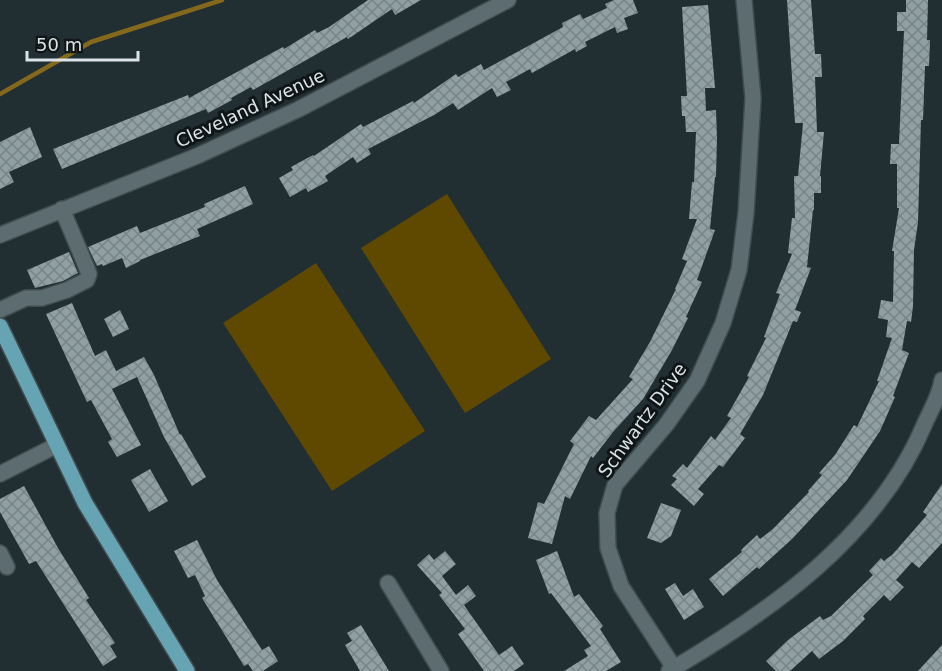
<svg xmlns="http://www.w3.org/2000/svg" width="942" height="671" viewBox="0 0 942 671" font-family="'DejaVu Sans',sans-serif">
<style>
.park{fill:#5f4800}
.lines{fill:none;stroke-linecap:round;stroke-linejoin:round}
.stream{stroke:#84681b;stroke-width:4.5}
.building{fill:url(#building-cross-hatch)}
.minor-casing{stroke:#404c4f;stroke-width:18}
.major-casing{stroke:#404c4f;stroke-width:18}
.minor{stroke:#5d6c70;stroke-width:15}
.major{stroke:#66a3b3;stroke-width:15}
.labels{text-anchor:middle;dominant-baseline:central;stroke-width:6;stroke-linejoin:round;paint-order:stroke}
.street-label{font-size:18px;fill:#dae3e5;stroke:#101617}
</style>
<defs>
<pattern id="building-cross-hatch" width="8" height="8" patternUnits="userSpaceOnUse" patternTransform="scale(1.5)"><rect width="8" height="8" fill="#8f9fa3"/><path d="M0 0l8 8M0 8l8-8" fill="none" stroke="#788487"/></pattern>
</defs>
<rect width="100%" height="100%" fill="#212f33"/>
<path class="park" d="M447,194L551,359L465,413L361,248Z
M316,263L425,431L332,491L223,323Z"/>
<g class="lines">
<path class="stream" d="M0,94L91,42L222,0"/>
</g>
<path class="building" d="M368,0H421L395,15L392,9L348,39L347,37L253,90L251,87L231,98L232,100L208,113L206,109L62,169L53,149L188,95L189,98L283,47L284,49L315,30L317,33L329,27Z
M614,0H633L638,13L624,18L628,29L617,33L615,27L585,42L587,46L576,52L575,49L532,73L530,69L506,82L511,90L497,97L492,88L458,110L453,103L434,115L368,149L371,154L357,163L353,157L325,176L328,181L308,192L306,188L290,197L279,178L293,170L291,167L313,155L314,156L361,124L363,127L413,101L414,103L456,74L458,77L481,64L484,70L563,27L562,23L580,14L583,19L607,8L605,4Z
M787,0H811L815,54H821L822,77H815L817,132H824L820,176H821V193H814V210H813L807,267L811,268L795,310L801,312L797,322L793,321L763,395L740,434L745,438L723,467L719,465L698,489L704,494L694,506L671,485L677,479L672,476L683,464L687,468L711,436L715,440L731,418L727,416L749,377L747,376L766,338L764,337L780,294L776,293L792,254L788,253L792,218H795L794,176H798L803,123H795Z
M906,0H928L927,40H930L929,66H925L923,120H921L918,222L914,250L913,306L911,322L907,321L902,350L909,353L893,396L895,397L880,431L847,480L792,539L759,569L757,567L723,596L709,579L742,552L741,550L757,535L760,539L773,529L809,492L808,491L822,475L819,473L835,455L854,425L857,427L879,381H877L892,338L886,337L888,320L878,318L881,300L893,302L894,251H892L899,208H897V164H890L891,144H899L904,31H897V12H906Z
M708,5L715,88H705L706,111L716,110L717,138L716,177H715L710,229L715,230L697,280L702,282L686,317L688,318L672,350L643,399L613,432L593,458L591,456L570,499L565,496L552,544L528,538L538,502L544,504L574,444L570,441L589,416L596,420L633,379L629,377L650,342L676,289H675L687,261L682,259L697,219H689L692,182H694L696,132H686L685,116H682L681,96H687L682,7Z
M30,127L42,157L9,172L14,182L0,189V142Z
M245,186L253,204L197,229L200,236L140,260V261L126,268L122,258L103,266L102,264L97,266L88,247L137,226L140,233L205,207L204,204Z
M69,252L78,273L63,281L35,288L27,270Z
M72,303L95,356L106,350L116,371L144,357L154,375L180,435L181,434L206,477L192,486L164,437L137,377L112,389L141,445L117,457L108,442L112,439L91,400L87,402L46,314Z
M120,310L129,329L113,337L104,319Z
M150,469L168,501L149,512L131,480Z
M942,484V543L919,568L912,562L896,580L904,587L890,601L884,595L863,616L865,619L843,641L819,659L812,651L790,671H776L766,661L788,640L820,616L823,620L831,616L873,575L869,571L881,558L884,561L893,554L927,515L923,512Z
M24,486L58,548L89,598L86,600L115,643L110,646L117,657L103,666L36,561L29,564L0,512V499Z
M661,503L681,510L671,536L661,543L647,538Z
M197,540L217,580L262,650L269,646L278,661L263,671H253L248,664L244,666L202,598L205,596L195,575L188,578L174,551Z
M445,551L456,564L442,576L456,595L468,585L476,596L464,605L499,655L512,646L524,664L514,671H484L458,634L465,629L439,595L442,593L417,565L429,554L434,560Z
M557,551L574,597L579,594L603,626L600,629L621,662L606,671H564L588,656L584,650L591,646L551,593L549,594L536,560Z
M675,583L683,596L693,589L704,607L684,620L665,589Z
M361,625L389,671H360L345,645L352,641L347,633Z
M942,645V671H918Z"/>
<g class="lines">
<defs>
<path id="minor" d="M0,235L197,156L299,109L508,0
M0,310L26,298H42L67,290L87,280L89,274L86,266L62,209
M0,474L57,445
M0,553L7,567
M388,583L441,671
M669,671C771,611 878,536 925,423C931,410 940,395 942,380
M676,671L621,586L608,548L607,513L615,485L666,425L697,381L723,323L739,270L746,213L753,98L744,0"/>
<path id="major" d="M0,326L85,503L187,671"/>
</defs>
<use href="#minor" class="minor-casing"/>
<use href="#major" class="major-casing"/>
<use href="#minor" class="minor"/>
<use href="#major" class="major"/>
</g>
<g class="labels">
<g class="street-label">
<text transform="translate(250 108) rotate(-25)">Cleveland Avenue</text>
<text transform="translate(642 420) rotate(-54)">Schwartz Drive</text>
</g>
</g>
<path d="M27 51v9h111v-9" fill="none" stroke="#dae3e5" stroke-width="3"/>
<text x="36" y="51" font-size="18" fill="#dae3e5" stroke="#101617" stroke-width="4.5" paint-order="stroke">50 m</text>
</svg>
